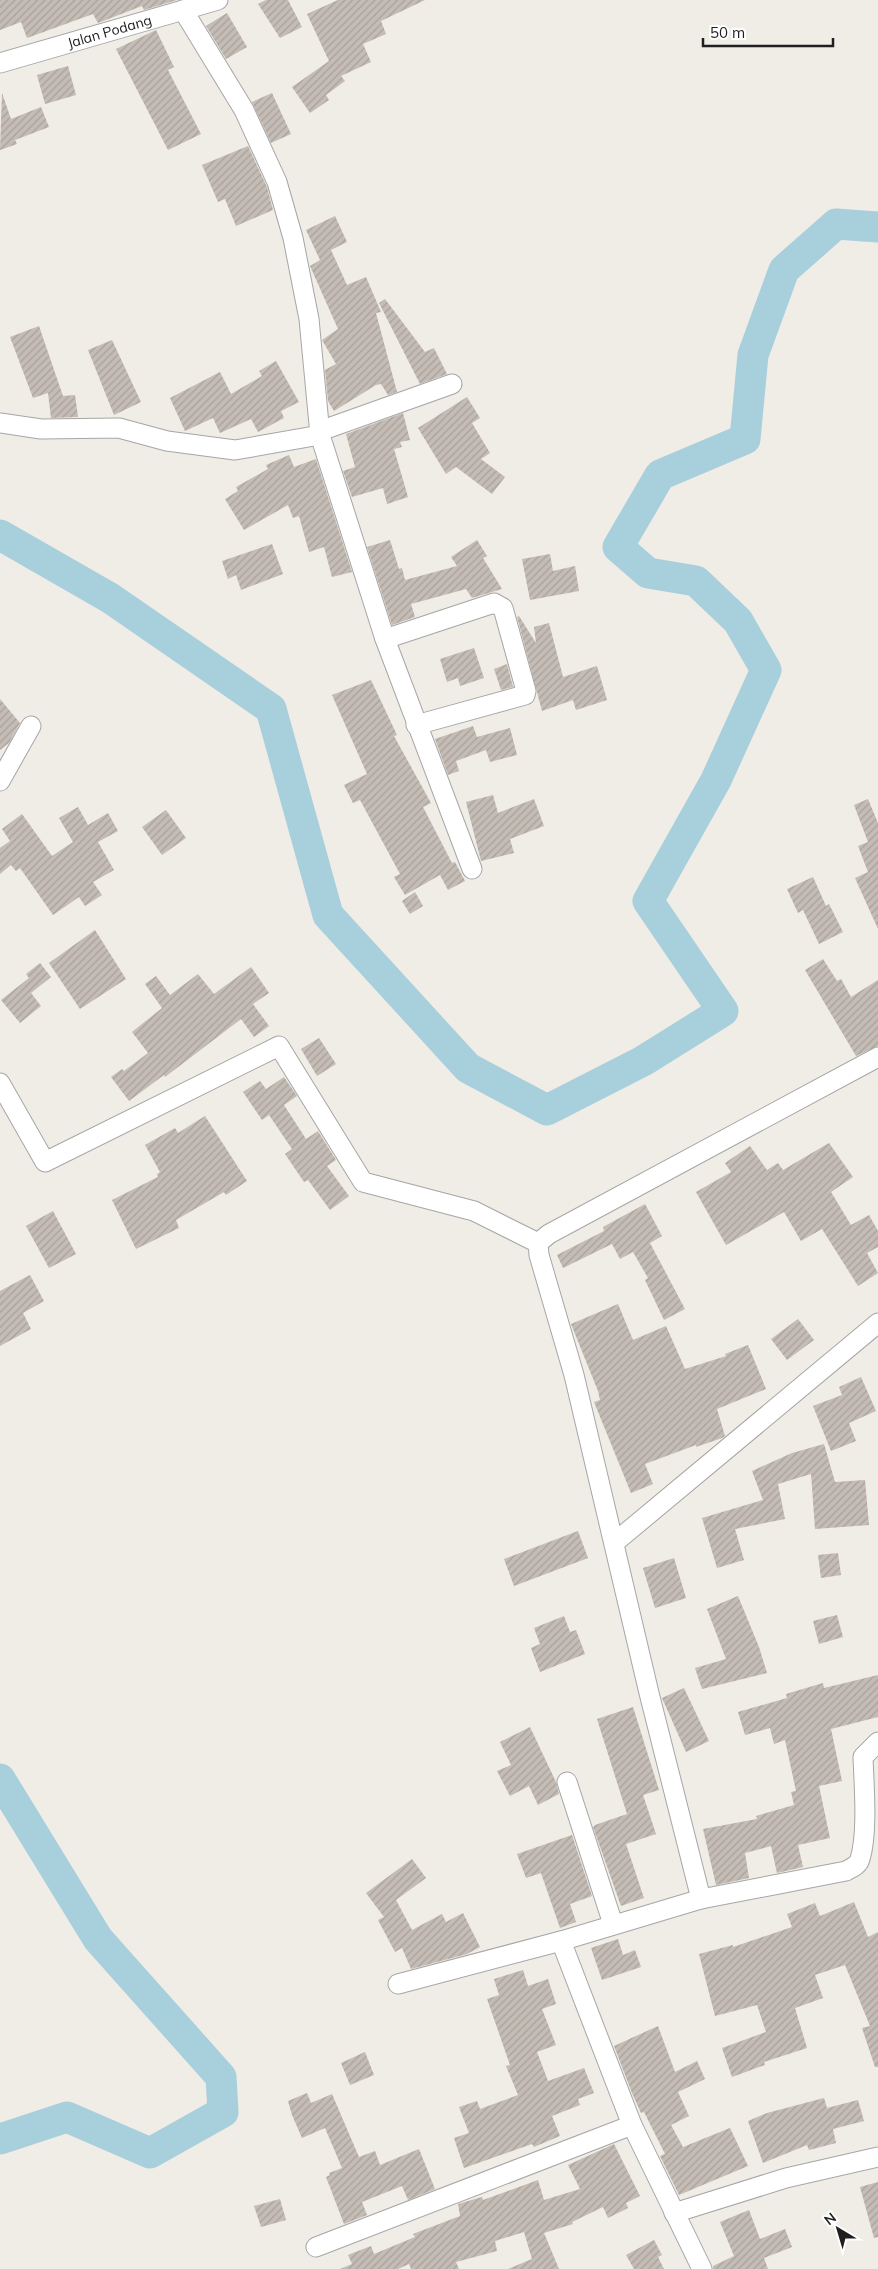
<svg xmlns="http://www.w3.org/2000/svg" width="878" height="2269" viewBox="0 0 878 2269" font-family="Mulish,sans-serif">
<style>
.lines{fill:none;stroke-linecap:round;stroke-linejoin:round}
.river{stroke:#a7cfdc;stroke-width:31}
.building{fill:url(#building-hatch)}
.street-casing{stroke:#a6a6a6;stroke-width:21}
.street{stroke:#fff;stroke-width:19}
.labels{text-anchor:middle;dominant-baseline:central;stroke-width:4.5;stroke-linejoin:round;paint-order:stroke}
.street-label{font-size:14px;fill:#1f1f1f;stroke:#fff}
</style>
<defs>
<pattern id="building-hatch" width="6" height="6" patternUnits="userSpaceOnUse" patternTransform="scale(1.25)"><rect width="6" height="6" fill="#c4bcb5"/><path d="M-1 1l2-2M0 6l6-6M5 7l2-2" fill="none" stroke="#a8a19b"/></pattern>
</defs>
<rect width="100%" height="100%" fill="#f0ece6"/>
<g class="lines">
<path class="river" d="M0,535L110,598L271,709L328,915L468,1068L547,1110L643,1061L723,1011L648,901L716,780L766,670L738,621L696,581L648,573L618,547L660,475L745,439L753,355L784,270L836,224L878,227
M0,1779L98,1939L221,2077L223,2112L150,2153L67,2117L0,2139"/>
</g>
<path class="building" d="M0,0H177L144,10L142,6L98,23L93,14L27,38L21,22L0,30Z
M266,0H288L302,27L280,38L258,4Z
M338,0H425L381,21L386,34L363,44L371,62L341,76L345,81L326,95L329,100L310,113L292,87L329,61L307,14Z
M227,13L247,47L226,59L206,26Z
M156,30L174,67L168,70L201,134L168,150L116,49Z
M68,66L76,95L45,104L37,75Z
M2,93L11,119L41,107L49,127L15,140L17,144L0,150Z
M272,93L291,134L271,143L252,102Z
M248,146L267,187L273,210L236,226L225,199L218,202L202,165Z
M335,216L347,242L331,250L347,285L366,277L381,312L376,313L397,392L388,395L381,384L376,385L334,411L328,401L325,370L336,364L322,340L338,329L310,266L320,260L306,230Z
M385,299L425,352L434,348L447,374L420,384L379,303Z
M39,326L63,396L75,395L78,417L51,418L48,393L33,398L10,337Z
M112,340L141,402L114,415L88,350Z
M276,361L299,402L281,411L284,418L258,432L251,419L220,433L213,418L185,431L170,398L220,372L231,394L262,376L259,371Z
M467,397L480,418L472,423L490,453L481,459L505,477L492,494L456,467L446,474L418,428Z
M403,413L410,440L400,442L402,447L394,449L408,497L387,504L383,488L352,497L343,471L355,467L346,434Z
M289,455L294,467L316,459L352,572L332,577L324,547L309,552L299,516L293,518L288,505L244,530L225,499L238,491L236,487L268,469L266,465Z
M390,540L399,569L402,568L405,580L457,566L451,557L477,540L487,556L483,558L502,589L472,598L466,589L411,604L415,617L392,625L367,547Z
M272,544L283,574L241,590L236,575L228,579L222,561Z
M550,554L553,571L575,566L579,591L530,600L522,559Z
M519,616L536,643L534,627L549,623L563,677L597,666L607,700L576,710L573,700L542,711L517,617Z
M474,648L484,678L460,686L458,678L447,682L440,659Z
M507,664L513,687L501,690L494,669Z
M371,680L397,735L394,736L431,803L423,807L452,863L455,862L465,881L448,890L440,875L405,895L394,877L400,874L360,800L353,803L344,785L367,774L332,695Z
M0,699L20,723L9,743L0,750Z
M473,726L477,737L510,728L517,755L490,762L486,750L456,761L459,771L448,775L435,739Z
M493,795L498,813L534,799L544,826L510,839L514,853L481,861L466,802Z
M868,799L878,823V929L855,878L868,872L858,846L868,842L854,805Z
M78,807L88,825L108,813L118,831L98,842L114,870L93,882L102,895L85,906L79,897L53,915L20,868L16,871L11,865L0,874V848L10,841L2,829L22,814L52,856L73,842L59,818Z
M166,810L186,838L162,855L142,827Z
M813,877L826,906L829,904L843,932L819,944L803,910L798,913L787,889Z
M415,892L423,906L410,914L402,901Z
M95,930L126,979L80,1009L49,963Z
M823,959L837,981L841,979L851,997L878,980V1046L856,1056L805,970Z
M40,963L51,977L31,993L41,1006L20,1023L1,1000L29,978L26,974Z
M251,967L269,993L253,1004L269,1026L254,1037L241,1019L165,1077L164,1075L129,1101L111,1077L122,1069L124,1071L148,1053L132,1032L162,1008L145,984L156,976L170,995L198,974L214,994Z
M319,1038L336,1064L317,1076L301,1049Z
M284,1077L297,1096L284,1105L306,1139L318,1131L336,1160L327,1166L349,1196L330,1210L308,1180L304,1182L285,1154L292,1149L269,1115L262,1120L243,1092L260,1081L266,1089Z
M205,1116L247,1181L226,1195L224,1192L176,1220L179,1228L136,1249L112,1200L158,1177L157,1174L160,1172L145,1145L175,1128L178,1133Z
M829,1143L853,1177L831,1192L851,1225L869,1215L878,1231V1247L867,1253L878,1273L858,1286L822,1229L801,1241L784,1212L726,1245L696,1192L731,1172L725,1163L750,1146L767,1170L778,1163L783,1170Z
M645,1204L662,1236L650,1243L685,1309L664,1320L645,1280L648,1278L633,1252L620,1259L612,1244L563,1268L557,1255L604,1231L603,1227Z
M53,1211L76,1254L49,1268L26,1226Z
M30,1275L44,1301L23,1313L31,1329L0,1346V1291Z
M618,1304L633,1340L666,1326L685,1369L726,1356L725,1354L748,1345L766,1389L717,1409L725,1436L722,1438L696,1447V1445L645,1464L653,1484L631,1493L594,1402L600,1400L598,1391L571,1324Z
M798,1319L814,1340L787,1360L771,1339Z
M861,1377L876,1411L849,1423L856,1441L831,1451L813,1406L842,1395L839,1387Z
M824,1444L835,1482L865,1480L869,1525L815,1529L811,1474L778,1484L785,1519L735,1529L744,1560L717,1568L702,1518L763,1500L752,1471L792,1453Z
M578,1531L588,1558L514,1586L504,1559Z
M838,1553L841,1575L821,1578L818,1555Z
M674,1558L686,1598L655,1608L643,1568Z
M738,1596L759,1647L767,1673L702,1689L695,1668L726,1659L707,1609Z
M837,1615L843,1637L819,1644L813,1621Z
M564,1616L570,1632L576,1630L585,1654L540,1672L531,1648L540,1644L534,1628Z
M878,1675V1717L831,1729L842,1781L819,1786L830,1838L798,1845L803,1867L777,1873L771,1846L745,1853L749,1878L716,1885L703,1829L757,1819L756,1816L794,1805L791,1792L796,1791L785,1740L774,1744L770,1728L745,1735L738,1712L787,1698L786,1694L823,1683L824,1688Z
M684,1688L709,1741L686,1752L662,1698Z
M633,1707L659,1790L643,1795L656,1834L626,1844L644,1898L621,1906L593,1827L595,1825L627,1814L597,1719Z
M530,1727L556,1782L559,1794L538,1805L529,1786L510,1796L497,1771L511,1765L500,1742Z
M572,1835L592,1896L570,1904L576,1922L560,1928L541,1873L526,1878L517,1854Z
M412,1859L426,1878L396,1900L412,1930L442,1914L446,1922L463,1913L480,1947L467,1954L411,1969L402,1948L395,1952L378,1920L384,1917L366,1893Z
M854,1902L868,1937L878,1932V2067H875L862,2028L870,2026L845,1965L815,1975L823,1998L795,2008L807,2048L764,2062L765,2065L732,2077L722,2048L766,2032L757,2005L715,2016L699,1954L733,1945V1947L792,1927L787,1914L815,1903L820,1916Z
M618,1939L623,1955L635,1950L641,1967L602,1980L591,1948Z
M523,1970L528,1986L548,1979L556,2004L542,2009L556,2045L537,2052L548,2081L584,2068L594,2093L578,2099L580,2105L552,2116L560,2136L534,2147L532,2144L464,2168L454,2138L469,2133L459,2107L477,2101L480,2109L518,2095L506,2066L510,2065L487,1999L499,1995L494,1979Z
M658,2026L675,2072L697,2061L705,2079L678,2092L689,2116L671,2125L683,2147L730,2128L748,2166L679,2195L660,2156L665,2154L644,2112L641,2113L632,2093L614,2046Z
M365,2052L374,2075L350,2085L341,2063Z
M307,2093L311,2103L332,2094L359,2157L375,2151L380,2165L419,2149L435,2189L408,2200L402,2186L362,2202L367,2215L344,2224L326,2177L330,2175L329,2173L342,2168L325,2128L302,2138L292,2115L288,2101Z
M824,2098L827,2108L858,2100L864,2121L833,2129L836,2143L809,2150L807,2145L763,2163L748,2121L767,2113Z
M614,2144L640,2196L626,2203L628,2208L608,2218L603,2207L572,2222L573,2224L544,2233L559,2269H508L532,2259L524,2232L495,2241L497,2251L456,2262L459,2269H411L409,2264L398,2269H340L352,2264L348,2255L371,2246L374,2254L415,2237L413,2234L460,2216L458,2204L482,2197L483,2200L538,2180L544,2200L580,2189L568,2165Z
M878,2182V2237L874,2238L860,2187Z
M280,2199L286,2220L261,2227L254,2206Z
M749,2210L760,2239L785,2229L792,2247L764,2258L768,2269H713V2266L734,2256L720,2222Z
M654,2240L662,2255L658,2257L664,2269H634L626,2255Z"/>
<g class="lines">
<defs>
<g id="street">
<path d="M183,10L244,110L277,182L293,238L309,319L320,435L385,639L472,869"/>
<path id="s1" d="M0,63L218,0"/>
<path d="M0,423L41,429L119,428L167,441L235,450L320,435"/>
<path d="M320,431L452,384"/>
<path d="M385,639L494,603L503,608L526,691L525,695L416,725"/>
<path d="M0,781L31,726"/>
<path d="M0,1083L45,1162L279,1046L363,1182L474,1211L538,1243"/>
<path d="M614,1543L878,1323"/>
<path d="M567,1782L613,1924"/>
<path d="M701,1899L649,1693L574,1375L539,1255L538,1243L549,1234L878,1057"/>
<path d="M398,1984L561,1941"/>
<path d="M674,2213L786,2178L878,2157"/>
<path d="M316,2247L632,2125"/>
<path d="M702,2269L632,2125L561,1941L701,1899L846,1871C851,1868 858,1866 860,1859C868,1833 864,1785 863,1757L878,1742"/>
</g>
</defs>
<use href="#street" class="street-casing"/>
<use href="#street" class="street"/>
</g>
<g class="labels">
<g class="street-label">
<text stroke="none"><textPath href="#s1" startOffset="114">Jalan Podang</textPath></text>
</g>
</g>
<g transform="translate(838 2229) rotate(322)" stroke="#ffffff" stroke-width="4" paint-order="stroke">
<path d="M0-4L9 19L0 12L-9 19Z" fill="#1f1f1f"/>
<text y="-8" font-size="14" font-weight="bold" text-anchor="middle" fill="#1f1f1f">N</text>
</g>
<path d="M703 38v8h130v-8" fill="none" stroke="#1f1f1f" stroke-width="2.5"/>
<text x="710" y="38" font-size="15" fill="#1f1f1f" stroke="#ffffff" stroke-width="4" paint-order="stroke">50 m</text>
</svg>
